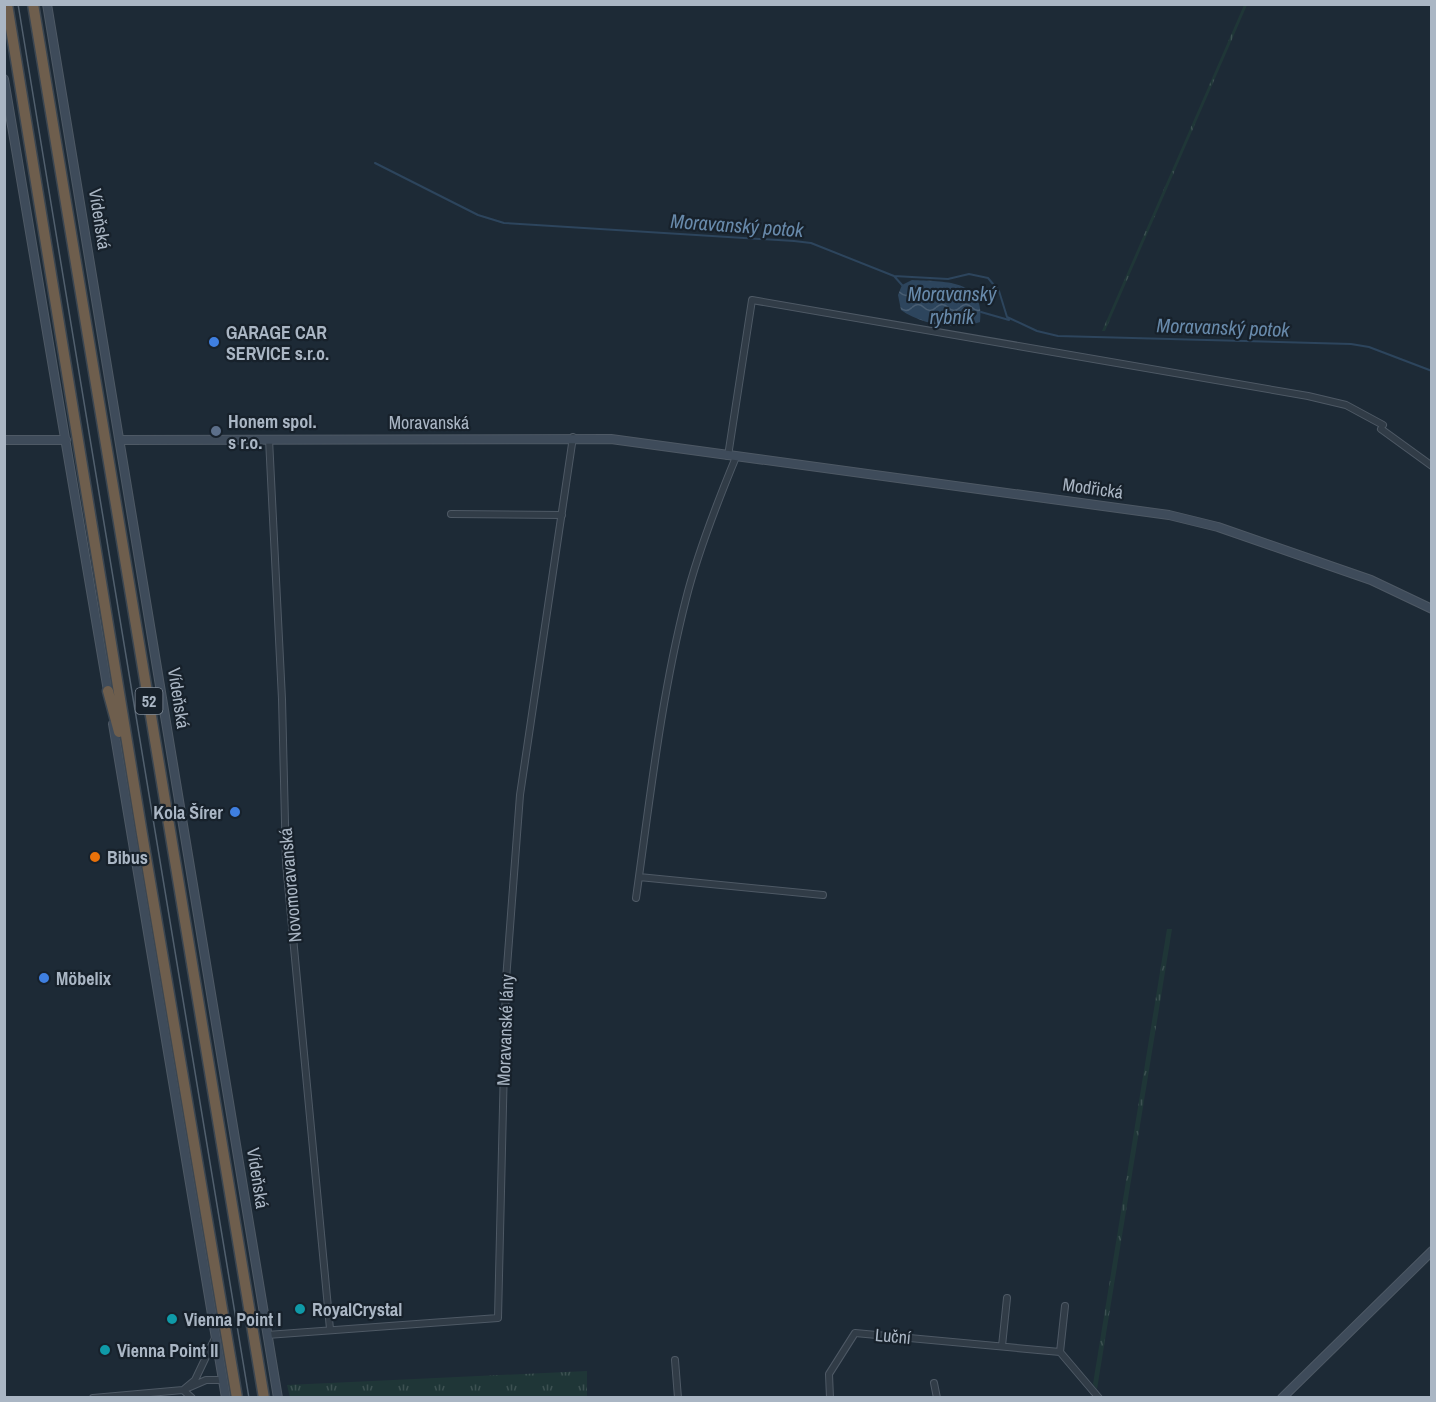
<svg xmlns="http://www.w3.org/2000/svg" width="1436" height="1402" viewBox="0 0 1436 1402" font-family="'Archivo Narrow',sans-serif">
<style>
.grass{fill:url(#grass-tufts)}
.water{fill:url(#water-waves)}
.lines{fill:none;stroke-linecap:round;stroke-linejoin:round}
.stream{stroke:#2d455d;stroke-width:2}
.street-casing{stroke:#4e5965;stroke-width:8}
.secondary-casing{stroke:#4e5965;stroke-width:10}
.highway-casing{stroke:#3b4651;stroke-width:13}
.street{stroke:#313c47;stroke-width:6}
.secondary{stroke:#3e4b5a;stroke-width:8}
.highway{stroke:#6e5e4d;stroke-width:10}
.tram{stroke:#52606e;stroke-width:1.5}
.shop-dot{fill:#3f7fe0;stroke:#17212b;stroke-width:2}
.service-dot{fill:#5c6f8a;stroke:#17212b;stroke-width:2}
.food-dot{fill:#e8710a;stroke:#17212b;stroke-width:2}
.culture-dot{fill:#0f9aa8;stroke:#17212b;stroke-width:2}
.labels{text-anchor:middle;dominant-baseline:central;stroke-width:4.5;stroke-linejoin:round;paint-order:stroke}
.shield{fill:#17212b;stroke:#7e8996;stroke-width:1.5}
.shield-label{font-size:16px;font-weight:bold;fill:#aab6c4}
.street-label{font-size:18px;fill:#aab6c4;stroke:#17212b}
.poi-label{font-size:18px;font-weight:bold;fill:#aab6c4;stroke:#17212b;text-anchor:start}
.water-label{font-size:20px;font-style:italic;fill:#688aab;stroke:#17212b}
</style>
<defs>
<pattern id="grass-tufts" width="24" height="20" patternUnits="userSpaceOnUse" patternTransform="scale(1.5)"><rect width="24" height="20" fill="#1f3637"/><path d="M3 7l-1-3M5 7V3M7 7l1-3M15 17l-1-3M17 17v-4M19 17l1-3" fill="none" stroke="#3d5152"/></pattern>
<pattern id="water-waves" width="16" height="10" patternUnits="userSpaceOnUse" patternTransform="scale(1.5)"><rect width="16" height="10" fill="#2d455d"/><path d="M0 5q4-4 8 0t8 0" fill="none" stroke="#495e73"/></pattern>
</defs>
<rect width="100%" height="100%" fill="#1d2a36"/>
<path class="grass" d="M1244,5H1247L1105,331H1102Z
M1167,929H1172L1097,1389L1093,1384Z
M587,1371V1398H290L287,1385Z"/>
<path class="water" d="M912,280C942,282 986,278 980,322C957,331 920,324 901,310L898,295L902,285Z"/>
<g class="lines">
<path class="stream" d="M375,163L478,215L504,223L794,241L811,243L894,276L948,279L969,274L988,278L999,291L1007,317L1037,331L1058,336L1351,344L1369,347L1432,371
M894,276L902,285
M981,312L1009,320"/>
<defs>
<path id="street" d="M1381,429L1432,466
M269,439L282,699L286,863L330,1329
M728,456L752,300L1308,396L1346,405L1383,425
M451,514L562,515
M639,877L823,895
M636,898C650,799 661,697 686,599C698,551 717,503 736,457
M267,1335L498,1318L506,980L520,795L573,437
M1002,1346L1007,1298
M1060,1352L1099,1398
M675,1360L678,1398
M934,1383L937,1398
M93,1398L183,1390L206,1380H223
M192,1398L183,1390L195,1380L215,1338
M830,1398L829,1374L855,1333L1060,1352L1065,1306"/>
<path id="secondary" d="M47,4L278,1398
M4,79L109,697
M4,440H66
M120,440L611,439L1169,515L1218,527L1371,580L1432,609
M113,724L226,1398
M1282,1398L1432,1251"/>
<path id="highway" d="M7,4L142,834L237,1398
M33,4L264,1398
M108,691L119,732"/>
</defs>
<use href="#street" class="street-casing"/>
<use href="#secondary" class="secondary-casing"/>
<use href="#highway" class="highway-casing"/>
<use href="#street" class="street"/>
<use href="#secondary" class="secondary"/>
<use href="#highway" class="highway"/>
<path class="tram" d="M18,4L249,1398"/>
</g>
<g class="shop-dot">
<circle cx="214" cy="342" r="6"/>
<circle cx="235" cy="812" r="6"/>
<circle cx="44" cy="978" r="6"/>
</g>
<circle class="service-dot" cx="216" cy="431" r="6"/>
<circle class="food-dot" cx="95" cy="857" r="6"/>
<g class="culture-dot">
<circle cx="300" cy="1309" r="6"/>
<circle cx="172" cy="1319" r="6"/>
<circle cx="105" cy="1350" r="6"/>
</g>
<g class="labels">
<rect class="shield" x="135.5" y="688" width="27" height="26" rx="4.5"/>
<g class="shield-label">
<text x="149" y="701">52</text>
</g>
<g class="street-label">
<text transform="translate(100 219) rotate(81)">Vídeňská</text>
<text x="429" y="422">Moravanská</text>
<text transform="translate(1093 488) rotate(8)">Modřická</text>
<text transform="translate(179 698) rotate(81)">Vídeňská</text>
<text transform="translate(290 885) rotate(-95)">Novomoravanská</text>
<text transform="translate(505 1030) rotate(-88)">Moravanské lány</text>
<text transform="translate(258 1178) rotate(81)">Vídeňská</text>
<text transform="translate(893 1336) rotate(5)">Luční</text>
</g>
<g class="poi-label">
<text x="226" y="332">GARAGE CAR<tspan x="226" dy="21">SERVICE s.r.o.</tspan></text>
<text x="228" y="421">Honem spol.<tspan x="228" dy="21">s r.o.</tspan></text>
<text x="223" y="812" text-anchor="end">Kola Šírer</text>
<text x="107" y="857">Bibus</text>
<text x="56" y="978">Möbelix</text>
<text x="312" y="1309">RoyalCrystal</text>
<text x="184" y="1319">Vienna Point I</text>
<text x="117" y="1350">Vienna Point II</text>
</g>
<g class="water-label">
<text transform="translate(737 225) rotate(4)">Moravanský potok</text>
<text x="952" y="293">Moravanský<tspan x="952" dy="23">rybník</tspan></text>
<text transform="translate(1223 327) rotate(2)">Moravanský potok</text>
</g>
</g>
<rect width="1436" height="1402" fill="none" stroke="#aab6c4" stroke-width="12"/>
</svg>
